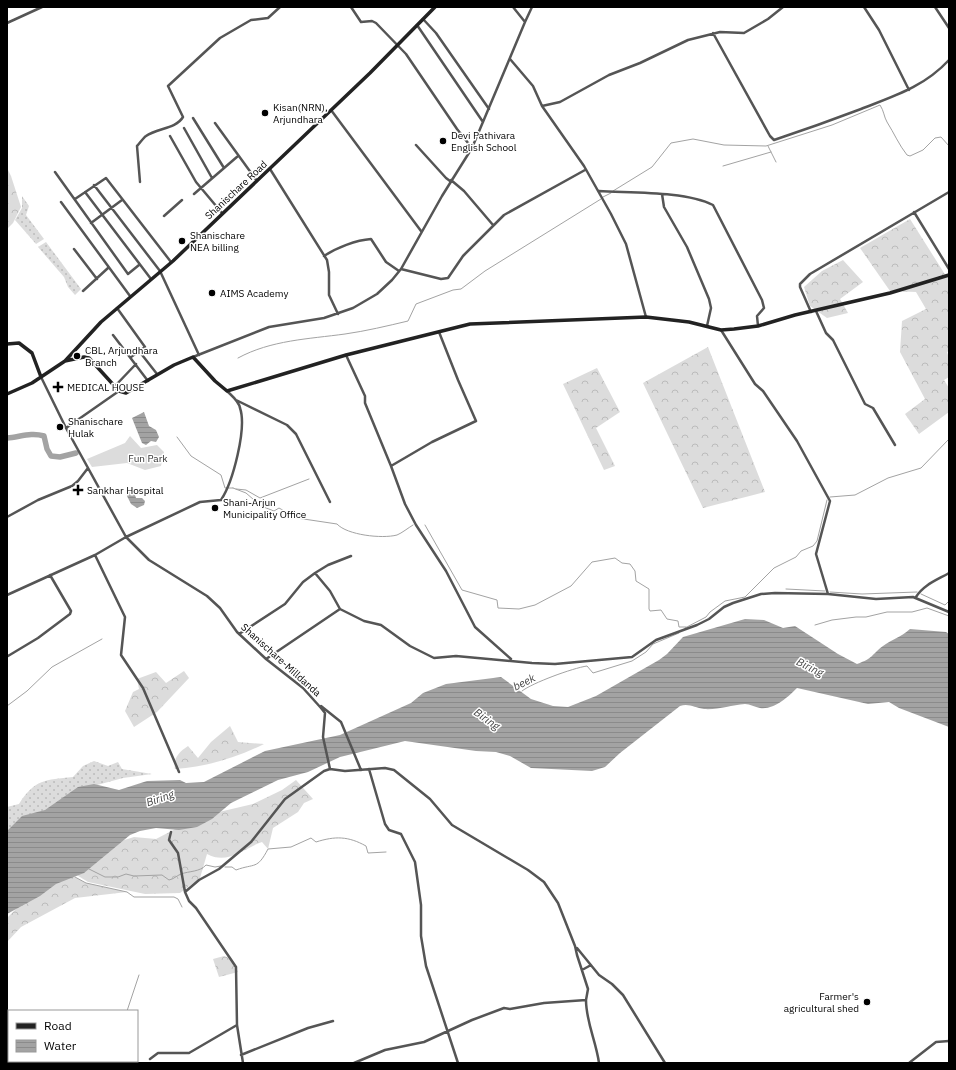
<svg xmlns="http://www.w3.org/2000/svg" width="956" height="1070" viewBox="0 0 956 1070" font-family="'IBM Plex Sans',sans-serif">
<style>
.grass{fill:url(#grass-dots)}
.forest{fill:url(#forest-crowns)}
.park{fill:#dcdcdc}
.water{fill:url(#water-rules)}
.lines{fill:none;stroke-linecap:round;stroke-linejoin:round}
.stream{stroke:#a3a3a3;stroke-width:1}
.river{stroke:#a3a3a3;stroke-width:5.5}
.street{stroke:#555;stroke-width:2.5}
.secondary{stroke:#222;stroke-width:3.5}
.poi-dot{fill:#000;stroke:#fff;stroke-width:1.5}
.labels{text-anchor:middle;dominant-baseline:central;stroke-width:3;stroke-linejoin:round;paint-order:stroke}
.poi-label{font-size:10px;fill:#000;stroke:#fff;text-anchor:start}
.street-label{font-size:10px;fill:#000;stroke:#fff}
.park-label{font-size:10px;fill:#333;stroke:#fff}
.water-label{font-size:11px;font-style:italic;fill:#444;stroke:#fff}
</style>
<defs>
<pattern id="grass-dots" width="8" height="8" patternUnits="userSpaceOnUse"><rect width="8" height="8" fill="#dcdcdc"/><path d="M2 2h.1M6 6h.1" fill="none" stroke="#bbb" stroke-width="1.8" stroke-linecap="round"/></pattern>
<pattern id="forest-crowns" width="20" height="18" patternUnits="userSpaceOnUse"><rect width="20" height="18" fill="#dcdcdc"/><path d="M2 6a3 3 0 1 1 6 0M12 15a3 3 0 1 1 6 0" fill="none" stroke="#bbb"/></pattern>
<pattern id="water-rules" width="6" height="5" patternUnits="userSpaceOnUse"><rect width="6" height="5" fill="#a3a3a3"/><path d="M0 2.5h6" fill="none" stroke="#8b8b8b"/></pattern>
</defs>
<rect width="100%" height="100%" fill="#fff"/>
<path class="grass" d="M22,196L29,206L26,215L44,239L36,244L15,220L22,208Z
M46,242L81,289L75,295L68,287L64,277L38,247Z
M94,761L108,766L118,762L122,769L152,774L123,778L86,788L7,836V807L19,804C35,779 45,780 73,777L83,766Z"/>
<path class="forest" d="M7,168L11,176L21,207L13,223L7,229Z
M910,219L946,276H949V351L947,352L949,358V377L944,380L949,388V412L919,434L905,414L925,399L900,352L902,321L926,309L916,292L890,291L860,248Z
M843,260L863,282L840,299L848,313L827,318L810,306L804,287L822,271Z
M708,347L765,492L703,508L643,383Z
M597,368L620,412L596,428L615,466L604,470L563,384Z
M184,671L189,678L157,712L134,727L125,711L133,692L139,689L137,679L156,672L166,683Z
M230,726L238,742L264,744C236,758 206,767 175,769C173,758 179,752 188,746L198,758L211,742Z
M296,780L313,799L304,803L298,812L273,828L268,849L262,842C242,849 228,865 207,854L200,878L180,893L145,894L88,882L75,874L99,848L134,837L156,839L183,825L219,812L253,804L282,790Z
M71,875L86,883L127,892L75,898L21,927L7,942V918L31,894Z
M224,956L232,959L238,972L219,977L213,959Z"/>
<path class="park" d="M130,436L141,448L157,445L164,452L161,466L145,470L127,463L92,467L87,459L125,443Z"/>
<path class="water" d="M144,412L149,426L156,430L159,437L156,442L151,441L146,445L142,443L132,418Z
M128,491L134,492L136,498H142L145,501L144,505L137,508L131,504L127,496Z
M745,619L764,620L783,628L795,626L838,654L857,664C874,658 871,655 883,646C892,639 900,638 910,629L946,632L949,634V727L899,708L889,702L868,704L797,688C788,697 774,710 760,708C755,707 750,704 745,704C731,705 718,710 704,709C695,708 689,703 680,706L620,753L605,767L592,771L531,768L510,756L496,752L476,751L405,741L340,757L308,772L278,780L231,803L212,819L197,827L179,830L156,828L140,831L130,835L84,873L56,884L40,896L7,914V831L22,816L45,810L78,787L94,784L119,790L147,781L180,780L186,783L204,782L265,751L340,735L411,703L423,693L446,684L501,677L531,699L553,706L568,707L596,696L659,660L667,654L683,637Z"/>
<g class="lines">
<path class="stream" d="M768,146L776,162
M723,166L771,152
M613,191L652,167L671,143L693,139L724,145L766,146L832,125L880,105C884,111 884,117 887,122C894,133 899,145 907,155L910,156L923,150L935,138L941,137L949,146
M603,197L611,193
M238,358C271,340 309,339 345,334C366,331 387,326 408,321L416,304L453,290L461,289L485,271L601,199
M177,437L191,456L221,475L225,488H233
M233,488L246,493L261,506L274,511L279,508L297,518L337,524C347,535 382,539 397,535C402,533 408,528 413,525
M236,489L246,490L260,498L309,479
M830,497L855,495L888,478L921,468L949,439
M425,525L462,590L497,600L498,608L519,609L535,605L571,586L592,562L615,558L622,563L630,564L635,571L636,581L649,589V609L650,611L661,610L667,619L678,621L679,627H686
M786,589L825,591
M830,592L862,594L917,592
M921,594L945,605L949,601
M815,625L832,620L856,617H866L887,612H912L927,608L949,616
M685,628L706,617L710,612L725,601L745,597L774,568L796,557L801,551L813,546L817,541L827,500
M522,691C532,683 573,668 587,666L593,673L632,661L646,652L653,644L679,633
M7,706L27,691L52,667L102,639
M225,867H232L236,870C255,863 257,870 268,849L291,847L311,838L316,842C335,836 348,836 366,846L368,853L386,852
M89,869L105,877H118L126,874L134,876L162,875L169,880C174,879 176,876 181,874C189,871 200,872 206,865L215,867L221,866
M75,877L86,883L127,892L134,897H174L178,899L182,907
M127,1011L139,975
M7,1041L9,1046
M24,1061L26,1063
M46,1063L48,1061"/>
<path class="river" d="M7,438C20,437 31,432 44,436L47,449L51,456L60,457L76,453"/>
<path class="street" d="M351,7L361,22L372,21L376,23L406,54L457,129L472,148
M513,7L525,22L532,7
M864,7L879,30L909,90
M935,7L949,28
M423,19L436,33L489,109
M7,23L42,7
M417,25L483,122
M713,33L770,136L774,140C804,130 832,120 861,109C894,96 924,87 949,60
M510,59L533,86L542,106L584,166L611,214L626,244L646,317
M542,106L560,102L609,75L640,63L688,40L720,32L744,33L768,19L783,7
M331,110L421,231
M193,118L224,168
M215,123L257,181
M184,128L212,178
M170,136L196,182L222,213
M416,145L446,178L450,181
M270,169L327,260L329,272V295L338,314
M55,172L128,274L139,265
M451,180L464,191L493,225
M140,182L137,146C140,143 143,138 146,136C157,128 176,129 183,117L168,86L220,38L251,20L268,18L280,7
M94,185L160,271L199,355
M599,191C630,193 686,191 713,205L762,300L764,308L757,316L758,326
M85,192L151,279
M194,194L238,156
M662,194L664,207L687,247L709,299L711,308L707,326
M75,199L106,178L171,262
M61,202L130,296
M914,212L949,269
M164,216L182,200
M91,223L122,200
M74,249L97,279
M324,256C336,248 356,240 371,239L386,262L399,271
M401,269L441,279L448,278L463,256L504,215L585,170
M83,291L108,268
M117,308L145,347L131,357
M816,311L826,333L833,340L865,404L873,408L895,445
M811,312L800,287V284L810,274L949,192
M721,330L755,384L763,391L797,441L830,501L816,554L828,594L876,599L913,597L949,612
M113,335L148,381
M139,351L157,374
M346,355L365,396V403L391,466L405,504L416,525L446,571L475,627L511,659
M193,357L269,327L324,318L353,308L377,294L392,280L401,269L442,196L472,148L525,22
M41,377L66,428L126,537L149,560L207,596L220,608L237,632L266,659L303,688L321,708L325,713L323,737L330,769
M115,386L136,364
M236,400L287,425L296,434L330,502
M66,428L119,391
M391,466L432,442L476,421L458,380L439,332
M7,517L38,500L72,486L78,481L88,468
M95,555L125,617L121,655L143,688L179,772
M315,573L328,565L351,556
M7,595L95,555L126,537L200,502L221,500C233,482 247,428 240,408C239,401 232,396 227,391
M916,597C923,585 937,580 949,573
M239,634L285,604L303,582L315,573L330,591L340,609L364,621L381,625L410,646L434,658L456,656L532,663L555,664L632,657L656,640L697,625L709,619L724,607L733,603L761,594L775,593L828,594
M7,655L8,656L38,638L70,614L71,611L50,575
M266,659L340,609
M321,706L341,722L361,770
M369,769L385,824L389,830L401,834L415,862L421,905V936L426,966L458,1063
M171,832L169,840L178,853L185,892
M577,948L599,975L612,984L623,995L665,1063
M582,970L591,965
M586,1000C586,1022 596,1041 599,1063
M241,1055L308,1028L333,1021
M150,1059L158,1053H189L237,1025
M243,1063L237,1025L236,967L196,908L189,901L185,892L199,880L219,869L251,842L285,799L324,771L330,769L345,771L385,768L394,770L430,799L452,825L528,870L544,882L558,903L575,946L577,955L588,989L586,1000L544,1003L510,1009L504,1008L472,1020L424,1042L385,1050L354,1063
M909,1063L936,1042L949,1041"/>
<path class="secondary" d="M7,344L19,343L32,353L41,377
M65,361L84,357L89,358L119,391L126,393L174,365L193,357L215,381L227,391L346,355L470,324L646,317L689,322L721,330L734,329L758,326L795,315L890,293L949,275
M7,394L32,383L65,361L101,322L173,261L370,73L435,7"/>
</g>
<g class="poi-dot">
<circle cx="265" cy="113" r="4"/>
<circle cx="443" cy="141" r="4"/>
<circle cx="182" cy="241" r="4"/>
<circle cx="212" cy="293" r="4"/>
<circle cx="77" cy="356" r="4"/>
<path d="M56 381h4v4h4v4h-4v4h-4v-4h-4v-4h4z"/>
<circle cx="60" cy="427" r="4"/>
<path d="M76 484h4v4h4v4h-4v4h-4v-4h-4v-4h4z"/>
<circle cx="215" cy="508" r="4"/>
<circle cx="867" cy="1002" r="4"/>
</g>
<g class="labels">
<g class="poi-label">
<text x="273" y="107">Kisan(NRN),<tspan x="273" dy="12">Arjundhara</tspan></text>
<text x="451" y="135">Devi Pathivara<tspan x="451" dy="12">English School</tspan></text>
<text x="190" y="235">Shanischare<tspan x="190" dy="12">NEA billing</tspan></text>
<text x="220" y="293">AIMS Academy</text>
<text x="85" y="350">CBL, Arjundhara<tspan x="85" dy="12">Branch</tspan></text>
<text x="67" y="387">MEDICAL HOUSE</text>
<text x="68" y="421">Shanischare<tspan x="68" dy="12">Hulak</tspan></text>
<text x="87" y="490">Sankhar Hospital</text>
<text x="223" y="502">Shani-Arjun<tspan x="223" dy="12">Municipality Office</tspan></text>
<text x="859" y="996" text-anchor="end">Farmer's<tspan x="859" dy="12">agricultural shed</tspan></text>
</g>
<g class="street-label">
<text transform="translate(236 190) rotate(-43)">Shanischare Road</text>
<text transform="translate(281 660) rotate(42)">Shanischare-Milldanda</text>
</g>
<g class="park-label">
<text x="148" y="458">Fun Park</text>
</g>
<g class="water-label">
<text transform="translate(810 667) rotate(26)">Biring</text>
<text transform="translate(524 682) rotate(-27)">beek</text>
<text transform="translate(487 719) rotate(35)">Biring</text>
<text transform="translate(160 798) rotate(-19)">Biring</text>
</g>
</g>
<rect width="956" height="1070" fill="none" stroke="#000000" stroke-width="16"/>
<rect x="8" y="1010" width="130" height="52" fill="#ffffff" stroke="#999999"/>
<rect x="16" y="1023" width="20" height="6" fill="#222222" stroke="#999999"/>
<text x="44" y="1030" font-size="12" fill="#000000">Road</text>
<rect x="16" y="1040" width="20" height="12" fill="url(#water-rules)" stroke="#999999"/>
<text x="44" y="1050" font-size="12" fill="#000000">Water</text>
</svg>
